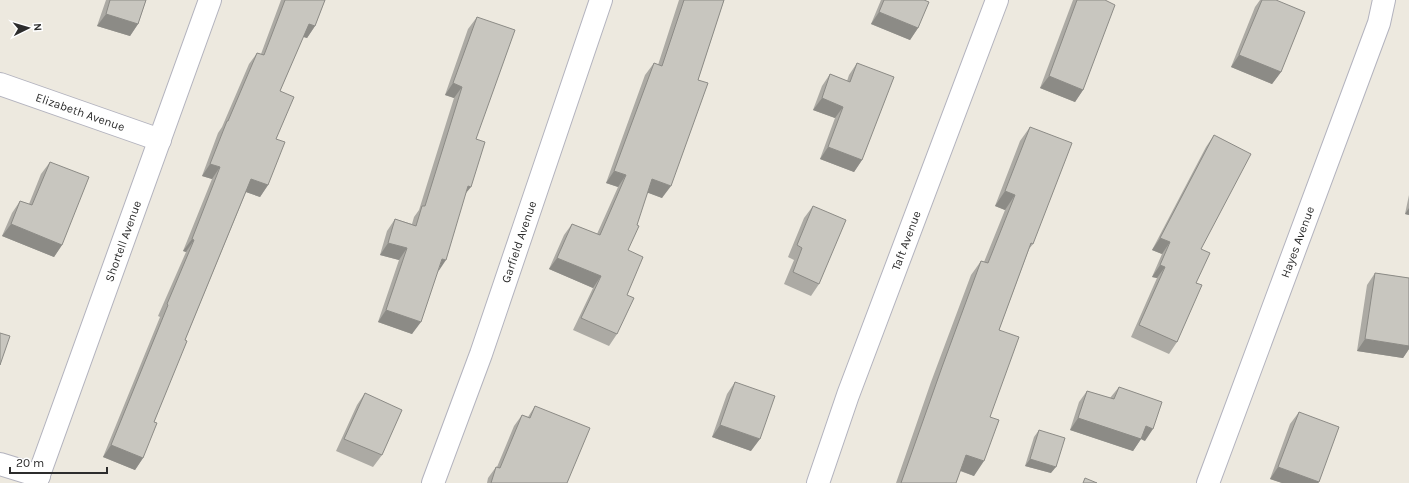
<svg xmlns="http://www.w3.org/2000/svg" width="1409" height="483" viewBox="0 0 1409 483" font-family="Karla,sans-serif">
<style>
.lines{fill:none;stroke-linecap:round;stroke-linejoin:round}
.minor-casing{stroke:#b3b3be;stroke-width:24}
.minor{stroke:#fff;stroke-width:22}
.wall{fill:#acaaa4}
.shaded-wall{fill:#8c8b86}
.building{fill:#c8c6bf;stroke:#8c8b86}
.labels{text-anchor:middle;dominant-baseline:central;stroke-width:3.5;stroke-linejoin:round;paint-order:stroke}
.street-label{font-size:12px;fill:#2c2c2c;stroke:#fff}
</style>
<rect width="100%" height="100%" fill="#ede9df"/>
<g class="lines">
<defs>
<g id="minor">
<path id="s1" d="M0,84L160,140"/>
<path d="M0,464L39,476"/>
<path id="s2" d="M36,483L210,0"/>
<path id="s3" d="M433,483L481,354L601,0"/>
<path id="s4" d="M818,483L848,395L997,0"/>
<path id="s5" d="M1208,483L1379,23L1384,0"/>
</g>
</defs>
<use href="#minor" class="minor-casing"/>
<use href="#minor" class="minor"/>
</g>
<path class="wall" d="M106,0H146L138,24L130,36L97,26Z
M281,0H325L315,26L307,38L303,37L280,91L276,139L268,185L260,197L246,192L185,340L154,422L143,458L135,470L103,457L160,317L158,316L186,252L183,251L212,179L202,176L218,133L222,127L249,64L257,53L261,54Z
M679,0H724L698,80L662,198L647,192L628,250L627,295L617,334L609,346L573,330L593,288L549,269L564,235L572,224L597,234L618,187L606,183L645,75L654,63L658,65Z
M881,0H924L918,28L910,40L871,24Z
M1073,0H1105L1083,90L1075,102L1040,88Z
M1260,0H1276L1281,72L1272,84L1231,67L1255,7Z
M477,17L476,139L465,194L437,272L412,334L378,322L399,260L380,255L387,231L395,219L412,224L414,217L419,210L454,98L445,95L468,29Z
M857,63L862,160L854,172L820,159L835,118L813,110L822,86L830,74L847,81L849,75Z
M1030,127L1033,244L1029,249L999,330L990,417L974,476L960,471L956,483H896L931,382L971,275L981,261L984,262L1005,210L995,206L1020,141Z
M1214,135L1201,249L1196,283L1177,342L1169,354L1131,337L1157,278L1152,277L1162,254L1152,250L1206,147Z
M50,162L62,245L54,257L2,236L12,213L20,201L29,204L41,174Z
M1409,195V215L1405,214Z
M813,206L819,284L811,296L784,284L794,260L788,257L804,218Z
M1375,273L1409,278V349L1403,358L1357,351L1367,285Z
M735,382L751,451L712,437L727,394Z
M1119,387L1145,441L1141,439L1133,451L1070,430L1079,402L1087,391L1110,398Z
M365,393L382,455L373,467L336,451L357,405Z
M535,406L567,483H487L488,478L496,467H497L514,426L522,415L528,417Z
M1299,412L1319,482L1318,483H1282L1270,479L1290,424Z
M1039,430L1051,473L1025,466L1034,437Z"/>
<path class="shaded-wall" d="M879,12L918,28L910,40L871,24Z
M106,14L138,24L130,36L97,26Z
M309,24L315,26L307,38L301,36Z
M1239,55L1281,72L1272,84L1231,67Z
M1049,76L1083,90L1075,102L1040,88Z
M453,83L462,87L454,98L445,95Z
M822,98L843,107L835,118L813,110Z
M828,147L862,160L854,172L820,159Z
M210,164L220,167L212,179L202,176Z
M614,171L626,175L618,187L606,183Z
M251,179L268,185L260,197L243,191Z
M652,179L671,186L662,198L643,191Z
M468,186L471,187L462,198Z
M1005,191L1015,195L1005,210L995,206Z
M1409,208V215L1405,214Z
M11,224L62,245L54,257L2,236Z
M1160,238L1170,242L1162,254L1152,250Z
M192,239L194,240L186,252L183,251Z
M388,243L407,248L399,260L380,255Z
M557,258L601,276L593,288L549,269Z
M442,259L446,260L438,272Z
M1160,265L1165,267L1157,278L1152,277Z
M386,310L421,322L412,334L378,322Z
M1365,339L1409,346V349L1403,358L1357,351Z
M1078,418L1146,426L1153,429L1145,441L1141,439L1133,451L1070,430Z
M720,425L760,439L751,451L712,437Z
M111,445L143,458L135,470L103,457Z
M966,455L984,461L974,476L956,469Z
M1030,459L1056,467L1051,473L1025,466Z
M1278,467L1319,482L1318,483H1282L1270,479Z"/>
<path class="building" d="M110,0H146L138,24L106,14Z
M285,0H325L315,26L309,24L280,91L294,97L276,139L285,142L268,185L251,179L185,340L187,341L154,422L157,423L143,458L111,445L168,305L167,304L194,240L192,239L220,167L210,164L227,121H228L257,53L264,55Z
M684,0H724L698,80L708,83L671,186L652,179L637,225L639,226L628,250L643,257L627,295L634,298L617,334L581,318L601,276L557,258L572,224L600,235L626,175L614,171L654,63L662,66Z
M884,0H924L929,2L918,28L879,12Z
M1077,0H1105L1115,5L1083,90L1049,76Z
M1262,0H1276L1305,12L1281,72L1239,55Z
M477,17L515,30L476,139L485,142L471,187L468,186L446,260L442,259L421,322L386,310L407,248L388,243L395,219L416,226L422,206H425L462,87L453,83Z
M857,63L894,77L862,160L828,147L843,107L822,98L830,74L850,82Z
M1030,127L1072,143L1033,244L1031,243L999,330L1019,337L990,417L999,420L984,461L966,455L956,483H901L942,367L981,261L988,263L1015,195L1005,191Z
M1214,135L1251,154L1201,249L1210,253L1196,283L1202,285L1177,342L1139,325L1165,267L1160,265L1170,242L1160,238Z
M50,162L89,177L62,245L11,224L20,201L32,205Z
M813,206L846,220L819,284L793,272L802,248L797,245Z
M1375,273L1409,278V346L1365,339Z
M0,333L10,336L0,365Z
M735,382L775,396L760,439L720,425Z
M1119,387L1162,402L1153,429L1146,426L1141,439L1078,418L1087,391L1114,399Z
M365,393L402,410L382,455L344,439Z
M535,406L590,428L567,483H491L496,467L500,468L522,415L530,418Z
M1299,412L1339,427L1319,482L1278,467Z
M1039,430L1065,438L1056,467L1030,459Z
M1085,478L1097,483H1083Z"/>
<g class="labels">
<g class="street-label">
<text stroke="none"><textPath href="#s1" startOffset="85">Elizabeth Avenue</textPath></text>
<text stroke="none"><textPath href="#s4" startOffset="258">Taft Avenue</textPath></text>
<text stroke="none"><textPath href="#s2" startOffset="257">Shortell Avenue</textPath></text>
<text stroke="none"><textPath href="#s3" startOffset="256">Garfield Avenue</textPath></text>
<text stroke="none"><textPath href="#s5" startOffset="257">Hayes Avenue</textPath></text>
</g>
</g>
<g transform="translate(28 28) rotate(85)" stroke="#ffffff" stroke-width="3" paint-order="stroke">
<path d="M0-3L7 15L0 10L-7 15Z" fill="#2c2c2c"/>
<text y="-6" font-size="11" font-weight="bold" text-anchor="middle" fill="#2c2c2c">N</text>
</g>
<path d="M10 467v6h97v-6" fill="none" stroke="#2c2c2c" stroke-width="2"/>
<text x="16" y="467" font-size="12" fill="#2c2c2c" stroke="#ffffff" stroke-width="3" paint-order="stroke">20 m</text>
</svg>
